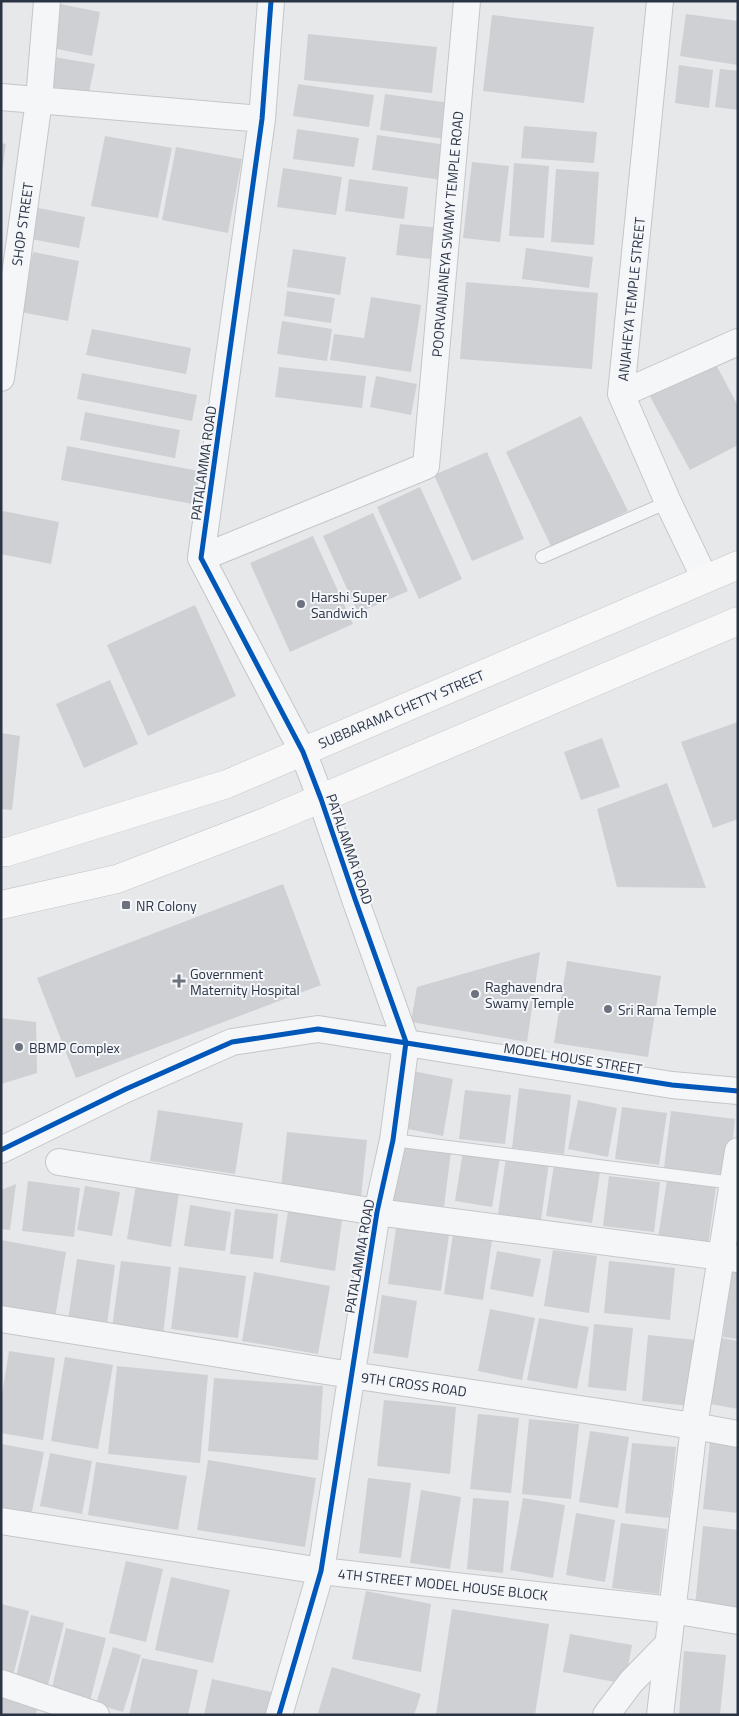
<svg xmlns="http://www.w3.org/2000/svg" width="739" height="1716" viewBox="0 0 739 1716" font-family="'Titillium Web',sans-serif">
<style>
.building{fill:#ced0d3}
.lines{fill:none;stroke-linecap:round;stroke-linejoin:round}
.lane-casing{stroke:#c4c6c8;stroke-width:14}
.street-casing{stroke:#c4c6c8;stroke-width:28}
.secondary-casing{stroke:#c4c6c8;stroke-width:29}
.lane{stroke:#f5f6f7;stroke-width:12}
.street{stroke:#f5f6f7;stroke-width:26}
.secondary{stroke:#f8f8f8;stroke-width:28}
.cycleway-casing{stroke:#f4f6f9;stroke-width:8}
.cycleway{stroke:#0057b8;stroke-width:5}
.poi-dot{fill:#6c737f;stroke:#f4f6f9;stroke-width:2}
.labels{text-anchor:middle;dominant-baseline:central;stroke-width:4;stroke-linejoin:round;paint-order:stroke}
.street-label{font-size:14px;fill:#2b3445;stroke:#f4f6f9}
.poi-label{font-size:14px;fill:#2b3445;stroke:#f4f6f9;text-anchor:start}
</style>
<rect width="100%" height="100%" fill="#e6e8ea"/>
<path class="building" d="M55,3L100,12L92,56L47,47Z
M686,14L738,21V65L680,56Z
M492,15L594,27L584,103L483,91Z
M308,34L437,47L432,93L304,80Z
M54,57L95,64L88,97L47,89Z
M679,65L713,70L709,108L675,103Z
M720,69L738,71V110L715,107Z
M298,84L374,95L369,127L293,116Z
M385,94L457,104L452,140L380,130Z
M524,126L597,132L594,163L521,158Z
M297,129L359,138L354,167L293,159Z
M377,135L447,145L442,180L372,170Z
M105,136L172,148L158,218L91,206Z
M1,143L6,144L2,172H1Z
M176,147L242,159L228,233L162,220Z
M472,162L509,166L500,242L463,238Z
M514,163L549,166L544,238L509,236Z
M283,168L342,177L336,215L277,207Z
M556,169L599,172L594,245L551,242Z
M349,179L408,187L404,219L345,211Z
M38,208L85,217L79,248L31,239Z
M400,224L441,228L438,260L396,255Z
M526,248L593,257L589,288L522,279Z
M293,249L346,257L340,295L287,287Z
M33,252L79,261L68,321L21,312Z
M466,282L598,293L592,369L460,359Z
M287,291L335,298L331,323L284,316Z
M371,297L421,305L411,372L330,360L334,334L364,338Z
M282,321L332,329L327,361L277,354Z
M92,329L191,348L186,374L86,355Z
M712,357L738,406V445L690,470L647,391Z
M279,367L366,376L362,408L275,397Z
M82,373L197,395L192,421L77,399Z
M376,376L417,384L411,415L370,407Z
M85,412L180,430L175,458L80,440Z
M581,416L628,511L552,548L506,452Z
M67,446L199,471L193,504L61,480Z
M487,452L524,539L472,561L434,475Z
M420,487L462,579L419,599L377,507Z
M3,511L59,522L51,564L1,554V521Z
M373,513L408,591L358,613L323,536Z
M313,536L353,624L290,652L250,563Z
M195,605L236,696L148,736L107,645Z
M110,680L138,744L84,768L56,704Z
M738,722V819L713,828L681,742Z
M1,733L20,736L12,810L1,809Z
M602,738L620,787L581,800L564,752Z
M667,783L706,888L617,887L597,809Z
M283,884L321,985L76,1078L37,978Z
M540,952L527,1042L411,1022L417,987Z
M567,961L661,976L648,1057L554,1043Z
M1,1018L36,1022L37,1073L1,1084Z
M413,1071L453,1079L443,1136L403,1128Z
M519,1088L571,1095L564,1154L512,1148Z
M465,1090L511,1095L505,1144L459,1139Z
M578,1100L617,1108L608,1157L568,1149Z
M622,1107L667,1113L659,1165L615,1159Z
M158,1110L243,1123L235,1174L150,1161Z
M671,1111L735,1119L729,1175L664,1168Z
M287,1132L367,1140L361,1197L281,1188Z
M399,1146L451,1151L444,1207L393,1202Z
M463,1151L500,1157L492,1207L455,1201Z
M506,1157L549,1163L541,1220L498,1214Z
M554,1165L600,1172L592,1223L546,1216Z
M609,1176L660,1182L654,1232L603,1226Z
M667,1180L716,1187L708,1245L658,1238Z
M28,1181L80,1188L74,1237L22,1231Z
M16,1184L10,1230L1,1229V1190Z
M136,1185L179,1192L171,1247L127,1239Z
M85,1186L120,1192L112,1236L77,1230Z
M190,1205L231,1212L225,1251L184,1246Z
M235,1209L278,1214L273,1259L230,1254Z
M288,1211L342,1220L335,1271L280,1262Z
M396,1228L449,1235L441,1291L388,1284Z
M453,1234L492,1240L483,1300L444,1294Z
M1,1240L66,1252L54,1324L1,1315Z
M553,1250L597,1256L589,1313L544,1306Z
M497,1251L541,1259L533,1297L490,1289Z
M77,1259L115,1265L107,1325L68,1320Z
M121,1261L171,1267L163,1335L112,1328Z
M609,1261L675,1268L670,1320L604,1313Z
M179,1267L246,1276L238,1338L171,1329Z
M731,1269L738,1270V1339L723,1337Z
M254,1272L330,1286L318,1354L242,1341Z
M382,1295L417,1301L408,1358L373,1353Z
M490,1309L535,1318L522,1380L478,1371Z
M539,1318L589,1327L577,1389L527,1380Z
M594,1324L633,1328L626,1391L588,1387Z
M648,1335L697,1340L690,1406L642,1401Z
M721,1338L738,1341V1409L711,1404Z
M9,1351L55,1358L43,1440L1,1433V1401Z
M65,1357L113,1365L98,1449L51,1441Z
M117,1366L208,1375L200,1463L108,1454Z
M214,1378L323,1386L318,1460L208,1451Z
M384,1400L456,1407L450,1474L377,1466Z
M478,1414L519,1418L511,1493L470,1489Z
M529,1419L579,1424L571,1499L522,1494Z
M590,1431L629,1437L618,1508L579,1502Z
M710,1441L738,1444V1513L703,1509Z
M632,1443L676,1447L669,1518L625,1513Z
M1,1444L44,1452L31,1516L1,1510Z
M50,1453L92,1461L82,1514L40,1506Z
M208,1460L316,1478L305,1547L197,1530Z
M96,1462L187,1476L178,1530L88,1515Z
M368,1478L411,1483L401,1558L359,1553Z
M421,1490L461,1497L450,1569L410,1563Z
M473,1498L509,1501L503,1573L467,1569Z
M523,1498L565,1505L553,1578L510,1570Z
M576,1513L615,1520L605,1582L566,1575Z
M621,1523L667,1529L659,1594L612,1588Z
M703,1526L738,1530V1610L695,1606Z
M126,1561L163,1569L146,1642L109,1633Z
M171,1577L230,1590L213,1663L155,1650Z
M366,1591L431,1604L421,1672L352,1659Z
M1,1604L29,1611L13,1676L1,1673Z
M452,1609L549,1624L535,1715H436Z
M31,1615L64,1623L47,1689L15,1681Z
M66,1628L106,1638L90,1701L51,1692Z
M570,1634L632,1645L625,1684L563,1672Z
M113,1647L141,1655L123,1712L96,1704Z
M684,1651L726,1655L720,1715H679Z
M142,1658L198,1670L188,1715H129Z
M332,1667L421,1694L414,1715H325L318,1713Z
M212,1679L276,1693L271,1715H204Z
M1,1690L39,1699L36,1715H1Z"/>
<g class="lines">
<defs>
<path id="lane" d="M542,557L668,502
M393,1140L733,1183"/>
<path id="street" d="M271,1L262,119L201,558L303,752L321,799L355,899L406,1042L393,1140L377,1212L321,1571L279,1715
M660,1L621,394L668,502L705,579
M1,97L262,119
M1,378L39,100L47,1
M621,394L738,342
M201,558L426,466L467,1
M1,1150L126,1089L232,1042L318,1029L672,1085L738,1091
M59,1162L377,1212L738,1259
M1,1319L351,1375L694,1426L738,1434
M1,1521L321,1571L672,1610L738,1621
M1,1683L96,1715
M606,1715L631,1682L668,1644
M660,1715L694,1426L738,1151"/>
<path id="secondary" d="M1,852H7L227,784L738,565
M1,905L117,879L270,820L738,621"/>
</defs>
<use href="#lane" class="lane-casing"/>
<use href="#street" class="street-casing"/>
<use href="#secondary" class="secondary-casing"/>
<use href="#lane" class="lane"/>
<use href="#street" class="street"/>
<use href="#secondary" class="secondary"/>
<defs>
<path id="cycleway" d="M271,1L262,119L201,558L303,752L321,799L355,899L406,1042L393,1140L377,1212L321,1571L279,1715
M1,1150L126,1089L232,1042L318,1029L672,1085L738,1091"/>
</defs>
<use href="#cycleway" class="cycleway-casing"/>
<use href="#cycleway" class="cycleway"/>
</g>
<g class="poi-dot">
<circle cx="301" cy="604" r="5"/>
<rect x="121" y="900" width="10" height="10" rx="2.5"/>
<path d="M176.5 973.5h5v5h5v5h-5v5h-5v-5h-5v-5h5z"/>
<circle cx="475" cy="994" r="5"/>
<circle cx="608" cy="1009" r="5"/>
<circle cx="19" cy="1047" r="5"/>
</g>
<g class="labels">
<g class="street-label">
<text transform="translate(22 224) rotate(-82)">SHOP STREET</text>
<text transform="translate(447 234) rotate(-85)">POORVANJANEYA SWAMY TEMPLE ROAD</text>
<text transform="translate(631 299) rotate(-84)">ANJAHEYA TEMPLE STREET</text>
<text transform="translate(203 463) rotate(-82)">PATALAMMA ROAD</text>
<text transform="translate(401 709) rotate(-23)">SUBBARAMA CHETTY STREET</text>
<text transform="translate(350 849) rotate(71)">PATALAMMA ROAD</text>
<text transform="translate(573 1058) rotate(9)">MODEL HOUSE STREET</text>
<text transform="translate(359 1256) rotate(-80)">PATALAMMA ROAD</text>
<text transform="translate(414 1384) rotate(8)">9TH CROSS ROAD</text>
<text transform="translate(443 1584) rotate(6)">4TH STREET MODEL HOUSE BLOCK</text>
</g>
<g class="poi-label">
<text x="311" y="596">Harshi Super<tspan x="311" dy="16">Sandwich</tspan></text>
<text x="136" y="905">NR Colony</text>
<text x="190" y="973">Government<tspan x="190" dy="16">Maternity Hospital</tspan></text>
<text x="485" y="986">Raghavendra<tspan x="485" dy="16">Swamy Temple</tspan></text>
<text x="618" y="1009">Sri Rama Temple</text>
<text x="29" y="1047">BBMP Complex</text>
</g>
</g>
<rect width="739" height="1716" fill="none" stroke="#2b3445" stroke-width="5"/>
</svg>
